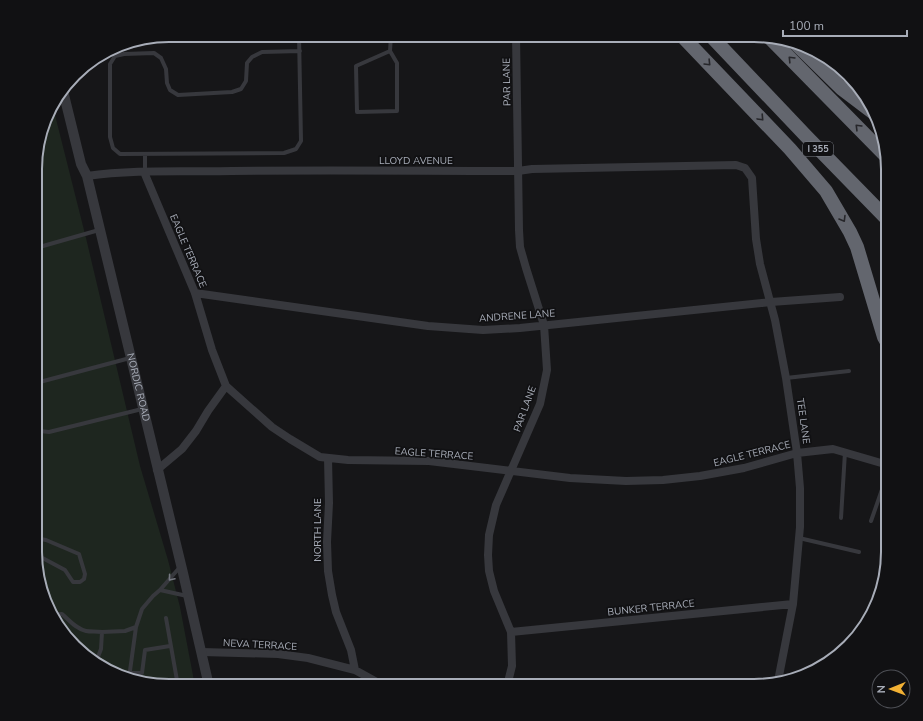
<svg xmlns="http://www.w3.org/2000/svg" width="923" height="721" viewBox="0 0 923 721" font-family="'Nunito Sans',sans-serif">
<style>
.green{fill:#1e261f}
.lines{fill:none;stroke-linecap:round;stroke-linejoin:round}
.service{stroke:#37383d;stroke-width:4}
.minor{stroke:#37383d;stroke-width:8}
.tertiary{stroke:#37383d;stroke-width:10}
.motorway{stroke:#63666e;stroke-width:14}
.oneway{stroke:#26262a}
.oneway2{stroke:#757881}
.labels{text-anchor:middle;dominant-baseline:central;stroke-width:3.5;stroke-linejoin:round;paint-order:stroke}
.shield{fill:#111113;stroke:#7b7e86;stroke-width:1}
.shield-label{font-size:9px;font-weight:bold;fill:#a8adb8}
.street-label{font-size:10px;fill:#a8adb8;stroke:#111113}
.rim{fill:none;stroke:#a8adb8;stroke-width:2}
</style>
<rect width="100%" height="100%" fill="#161618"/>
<path class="green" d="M49,115H55L86,238L140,466L168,560L180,607L195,686H161L118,676L81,652L49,611L35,561L36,152Z"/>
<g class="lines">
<path class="service" d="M299,35L301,141L296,149L284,153L120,154L113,148L110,137V64L115,56L124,54L154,53L161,58L166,69L167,83L170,90L178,95L232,92L241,89L246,81L247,63L252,57L262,52L300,51
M390,51L356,66L357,112L397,111V63L390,51L391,35
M145,171V154
M36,248L99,230
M786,378L849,371
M36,383L130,358
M36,426L40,431L49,432L142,409
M841,518L845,452
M871,521L886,478L888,465
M799,538L859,552
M35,554L65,570L73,582H80L84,579L85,574L79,554L46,540L35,538
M160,590L187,596
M51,615L62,614C69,620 76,629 86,631C91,632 96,631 102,632
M166,618L178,686
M96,662L101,649L102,632L125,631L136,627
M129,673H142L145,650L170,646
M129,678L136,627L142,609L153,596L160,590L180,567"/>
<path class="minor" d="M144,172L195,293L212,350L226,386L272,427L290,439L320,457L348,460L429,461L570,478L626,481L663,480L700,476L744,468L797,453L833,449L888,465
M87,176C134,169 184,172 232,171C328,170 423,171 518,171L532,169L736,165L745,168L752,178L756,239L760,264L775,320L786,378L797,453L800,488V527L793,604L778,681
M195,293L428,326L483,330L520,328L771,302L840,297
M328,458L329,503L327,542L328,571L332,595L336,612L351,650L355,670
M157,470L182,449L196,431L208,411L226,386
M511,632L793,604
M202,652L278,654L308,658L355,670L384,686
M507,686L512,666L511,632L494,591L489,571L488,555L489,535L496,505L540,404L547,370L544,325L526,268L520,247L519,230L516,35"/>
<path class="tertiary" id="s1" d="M63,91L81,164L87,176L183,573L209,686"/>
<path class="motorway" d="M681,35L790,149L826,191L850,232L857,247L884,337L888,344
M710,35L806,136L888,220
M769,37L885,155
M795,43L842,89L875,114"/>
</g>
<defs><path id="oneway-chevron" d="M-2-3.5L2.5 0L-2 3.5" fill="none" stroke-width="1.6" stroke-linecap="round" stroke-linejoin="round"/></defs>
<g class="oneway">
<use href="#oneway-chevron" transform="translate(791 59) rotate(-134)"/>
<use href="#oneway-chevron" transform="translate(708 63) rotate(46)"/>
<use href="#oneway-chevron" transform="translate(761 118) rotate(47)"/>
<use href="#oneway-chevron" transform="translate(858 127) rotate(-135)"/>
<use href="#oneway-chevron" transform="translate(843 219) rotate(59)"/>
</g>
<use class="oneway2" href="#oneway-chevron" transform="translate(171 578) rotate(130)"/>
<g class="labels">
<rect class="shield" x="803" y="142" width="30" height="14" rx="3"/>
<g class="shield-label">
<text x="818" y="149">I 355</text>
</g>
<g class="street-label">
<text transform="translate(507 82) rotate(-91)">PAR LANE</text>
<text x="416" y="161">LLOYD AVENUE</text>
<text transform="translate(188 251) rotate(67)">EAGLE TERRACE</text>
<text transform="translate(517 316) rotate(-4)">ANDRENE LANE</text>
<text stroke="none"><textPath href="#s1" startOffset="306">NORDIC ROAD</textPath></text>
<text transform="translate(525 409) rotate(-70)">PAR LANE</text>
<text transform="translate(803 421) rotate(82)">TEE LANE</text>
<text transform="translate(434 454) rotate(4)">EAGLE TERRACE</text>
<text transform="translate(752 454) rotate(-14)">EAGLE TERRACE</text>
<text transform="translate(318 530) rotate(-90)">NORTH LANE</text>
<text transform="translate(651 608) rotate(-6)">BUNKER TERRACE</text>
<text transform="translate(260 645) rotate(3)">NEVA TERRACE</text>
</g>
</g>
<path d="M0 0H923V721H0ZM169 42H754A127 127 0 0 1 881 169V552A127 127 0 0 1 754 679H169A127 127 0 0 1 42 552V169A127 127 0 0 1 169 42Z" fill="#111113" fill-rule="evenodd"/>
<path class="rim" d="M169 42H754A127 127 0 0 1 881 169V552A127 127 0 0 1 754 679H169A127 127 0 0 1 42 552V169A127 127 0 0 1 169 42Z"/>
<g transform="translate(891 689) rotate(269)"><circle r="19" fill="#111113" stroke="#4d4f55"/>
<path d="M0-3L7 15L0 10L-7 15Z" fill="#f2b134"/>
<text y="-6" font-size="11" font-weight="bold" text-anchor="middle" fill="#a8adb8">N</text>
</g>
<path d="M783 30v6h124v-6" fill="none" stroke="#a8adb8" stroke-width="2"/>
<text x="789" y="30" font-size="12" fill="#a8adb8" stroke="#111113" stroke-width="3" paint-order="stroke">100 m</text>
</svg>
